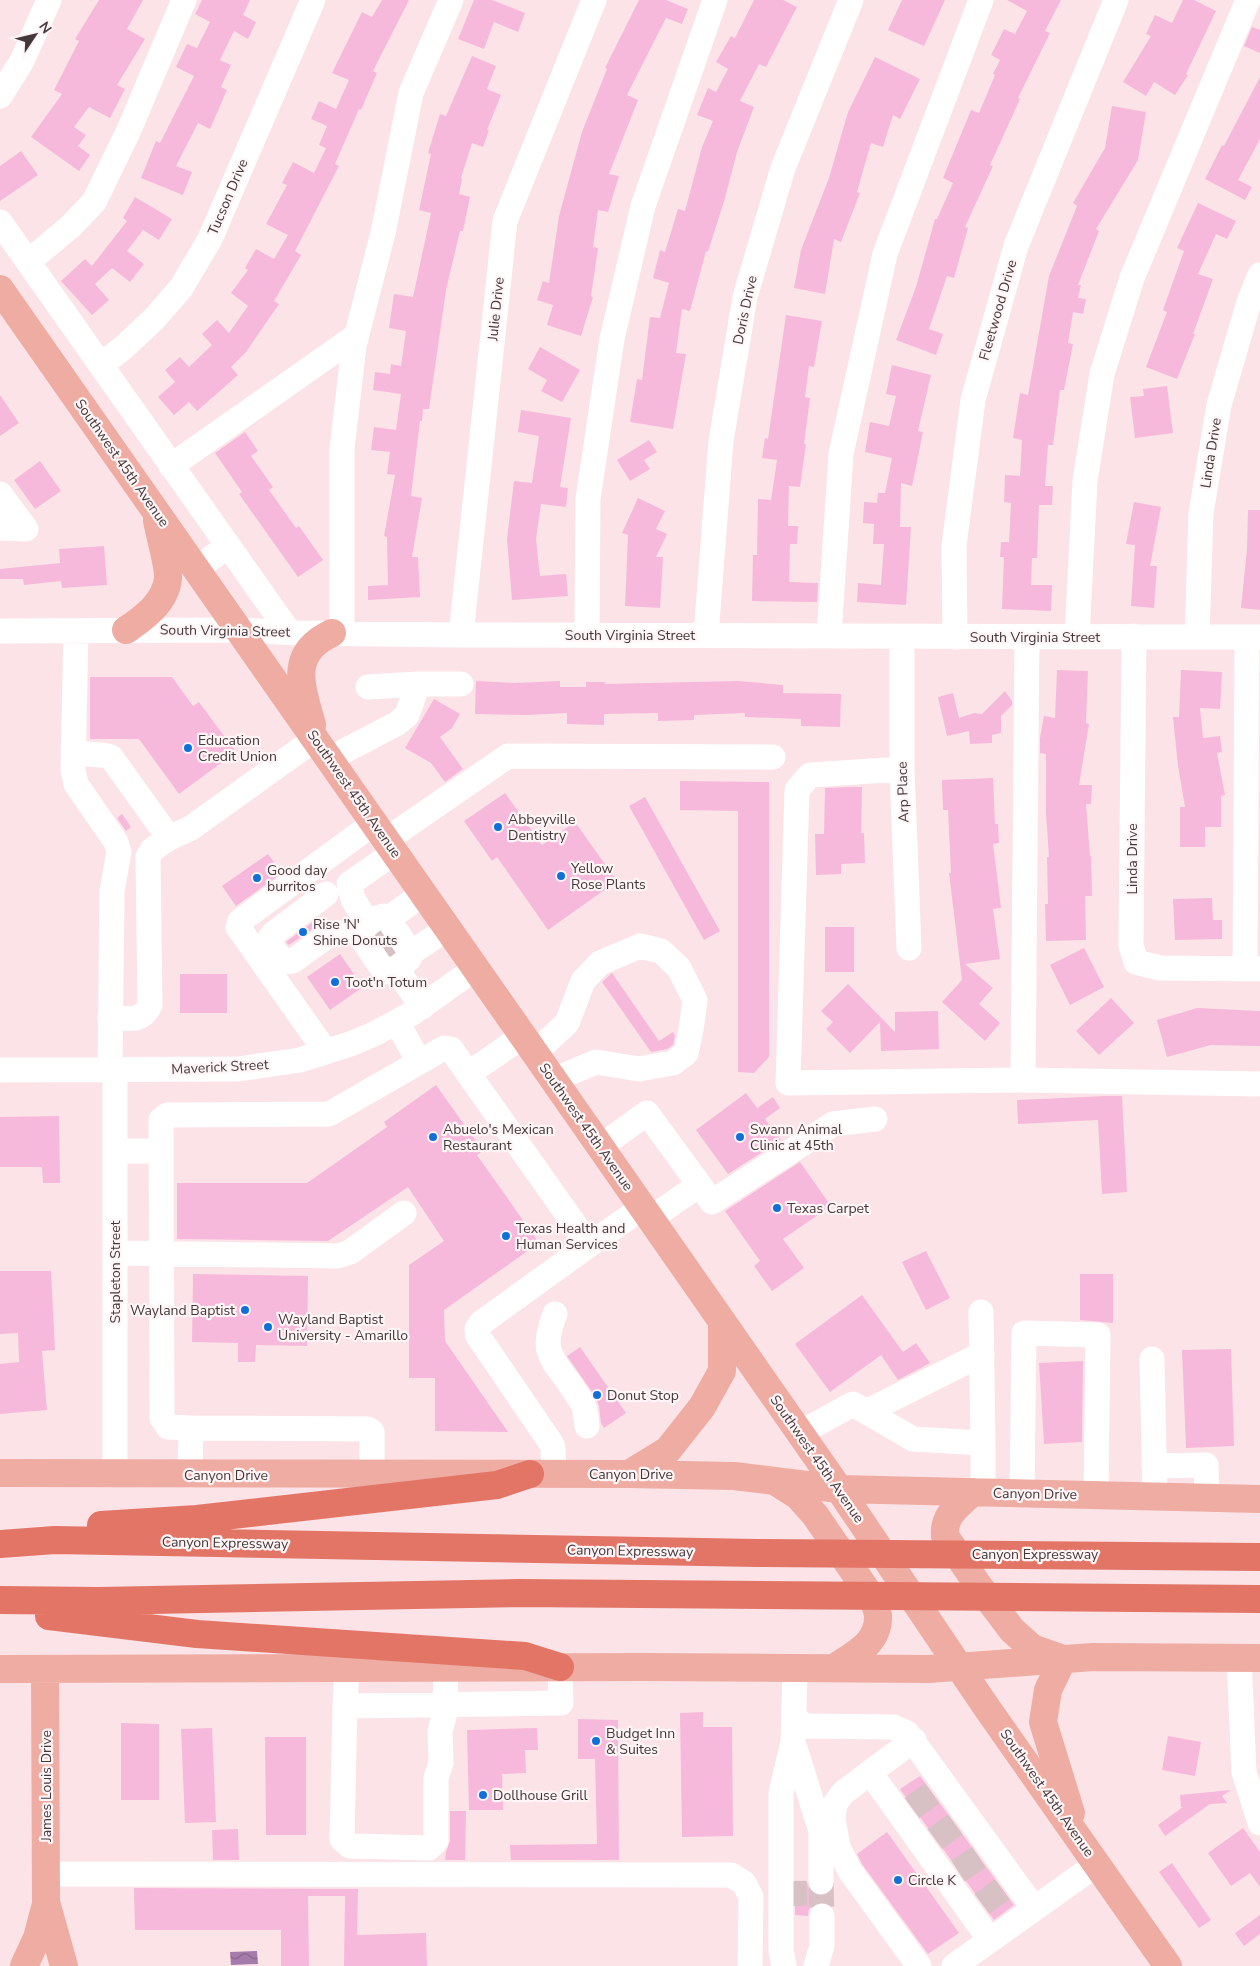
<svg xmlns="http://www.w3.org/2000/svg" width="1260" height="1966" viewBox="0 0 1260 1966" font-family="'Nunito Sans',sans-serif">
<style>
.water{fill:url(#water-waves)}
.building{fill:#f7b9db}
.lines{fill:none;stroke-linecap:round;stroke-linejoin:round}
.minor-tunnel{stroke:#d7c1c5;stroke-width:25;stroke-dasharray:25 12;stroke-linecap:butt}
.minor{stroke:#fff;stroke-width:25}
.major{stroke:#eeaca3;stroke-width:28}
.highway{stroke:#e27566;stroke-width:28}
.poi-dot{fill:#106fd8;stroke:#fff5f6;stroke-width:2}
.labels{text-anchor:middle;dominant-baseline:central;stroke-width:4.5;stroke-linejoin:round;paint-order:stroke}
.street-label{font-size:14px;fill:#43393b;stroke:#fff5f6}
.poi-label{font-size:14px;fill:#43393b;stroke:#fff5f6;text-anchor:start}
</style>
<defs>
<pattern id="water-waves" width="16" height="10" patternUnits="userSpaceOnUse" patternTransform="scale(1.25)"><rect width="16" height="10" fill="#a47baa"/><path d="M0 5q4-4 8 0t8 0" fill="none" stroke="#87668c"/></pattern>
</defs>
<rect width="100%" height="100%" fill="#fce3e7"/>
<path class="water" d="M257,1951L258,1964L231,1965L230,1952Z"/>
<path class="building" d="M99,0H143L127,29L145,39L117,85L125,89L110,118L89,107L74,127L86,135L78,146L90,155L79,171L31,137L62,94L54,90L79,41L75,39Z
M202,0H250L243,15L256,22L248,39L234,31L220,60L231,65L221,87L227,90L210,129L198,123L176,166L192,172L183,195L141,178L156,141L160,143L194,76L176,67L187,44L197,48L210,22L195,14Z
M382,0H409L373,71L377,73L361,110L359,109L335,164L339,166L295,251L301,255L274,301L279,304L246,352L231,367L238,375L197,411L189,402L174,415L158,397L175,382L165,370L180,357L189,367L212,345L202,334L217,320L229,333L248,306L231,293L248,270L245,268L256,249L274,259L288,235L266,224L287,185L282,183L293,162L314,173L326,148L319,145L327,126L311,119L319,101L336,109L349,80L332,73L362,12L372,17Z
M474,0H492L525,13L518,32L494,22L484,49L458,39Z
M639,0H666L688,9L682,24L666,18L627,95L638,100L609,174L619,176L608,212L598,210L593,247L598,248L591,296L593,297L581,336L547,325L553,305L537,300L543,281L549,283L559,216L582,132L607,69L605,68Z
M754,0H783L797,7L766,67L759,64L740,101L754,107L737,152L725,198L708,252L706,251L690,311L682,309L676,353L686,354L673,429L630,422L637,379L642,380L650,317L660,318L669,283L653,278L660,250L665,252L678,209L685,211L702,147L713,121L697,115L708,88L716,92L728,69L716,62L731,36L735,38Z
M902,0H945L924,46L888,30Z
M1007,0H1061L1045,31L1050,33L1018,98L1020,99L990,165L993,166L965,227L968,228L954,278L947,276L929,329L943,334L936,355L896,340L916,287L935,219H937L953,183L943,178L971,110L979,113L995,75L993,74L1000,60L991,55L1004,29L1015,34L1027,11Z
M1183,0H1194L1216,11L1186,74L1188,75L1175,95L1154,82L1146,96L1123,82L1151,36L1146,34L1155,15L1172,23Z
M1252,27L1260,30V53L1244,46Z
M472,56L496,66L487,89L501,95L487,130H489L483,147L472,143L461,178L462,179L459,194L470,197L463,231H460L446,290L429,409H423L422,421H420L411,496L422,498L412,557H418L420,597L368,600V586L388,585L387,537L384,536L395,475L387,474L390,452L371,450L374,427L396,430L401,394L373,390L375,372L390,374L391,364L401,366L406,331L389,328L394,294L413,297L431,213L419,210L431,154L428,153L440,114L446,116Z
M875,57L920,79L900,119L893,115L883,147L871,143L857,192L860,193L841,242L834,239L825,294L794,288L801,250L829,178L848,112Z
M1260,77V139L1238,180L1252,187L1245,200L1205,179L1222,145L1224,146Z
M1112,106L1146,112L1138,160L1096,229L1099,231L1078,285H1081L1078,298L1086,299L1083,314L1073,312L1068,343L1073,344L1064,390H1060L1053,445H1048L1045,486H1053L1052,505H1039L1037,558H1032L1031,585H1052L1051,611L1002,609L1004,557H1000L1001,542H1009L1011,503L1004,502L1005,475L1020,476L1022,440L1013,438L1020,393L1028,395L1049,276L1077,206L1073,203L1105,148Z
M21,151L38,175L0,201V166Z
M135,197L172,219L159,240L143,230L127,251L144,264L130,282L112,268L95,284L109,300L92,315L61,281L85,259L92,266L127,221L123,218Z
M1198,203L1236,221L1227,239L1216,234L1198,274L1213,279L1193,334H1195L1177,379L1146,367L1167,312L1163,310L1184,251L1177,248Z
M786,315L822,321L814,367L809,366L805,397L810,398L804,444H806L800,487L789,486L788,526H798L797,544H790L789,582L818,583L817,602L752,601L753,555H757L758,499L771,500L777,460L762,458L765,438L768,439Z
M540,347L580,370L562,402L541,391L547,380L528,369Z
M892,365L931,375L918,431L923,432L912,486L901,483L900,527H911L906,605L857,602L858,583L881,585L884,544H873L874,524L863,523L864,502L877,503L878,493H885L892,458L865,452L870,422L889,426L896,396L886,394Z
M1167,386L1173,433L1135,438L1130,397L1144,396L1143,389Z
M0,395L19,423L0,436Z
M521,410L571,418L560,487L568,488L566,507L541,504L536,539L540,576L566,574L568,596L512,600L507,539L514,481L532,483L539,436L518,432Z
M245,432L258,451L251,456L273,487L269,490L296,528L299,526L323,560L298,577L239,494L242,492L215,453Z
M649,440L657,452L644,460L650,469L630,481L617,460Z
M40,461L61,491L35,509L14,480Z
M638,498L665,511L656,529L667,534L656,557H663L660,608L625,606L628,535L622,533Z
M1134,502L1161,507L1150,566H1157L1154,608L1131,606L1135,545L1126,544Z
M1248,510H1260V610L1241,608L1247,549Z
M104,546L107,585L62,588L61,581L24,585L23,579H0V569L60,563L59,549Z
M1057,670L1088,671L1086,723L1089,724L1079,785H1092L1091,804H1086L1090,856H1091L1092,896H1085L1086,940L1046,941L1045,904H1048L1047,857H1049L1046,813V754L1040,753V738L1044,716L1055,718Z
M1181,670L1222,672L1220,709L1200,708L1203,738L1220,736L1222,752L1217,753L1225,795L1221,796V827H1205V847H1180V807H1185L1178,766L1173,717H1179Z
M90,677H172L193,706L199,702L236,752L179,794L139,739H90Z
M476,681L515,683L560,681V687H586V682H605V684L738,681L783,685V693L841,694L840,727L801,726V719L745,717V713L694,715V720L658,721V713L604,714V725L567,724V713L527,715L475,714Z
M1005,691L1012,701V705L1001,716V733L992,735V743L970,744L969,731L947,736L938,697L953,693L959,718L974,713L982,714Z
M434,699L460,714L452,728L440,737L463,769L445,782L431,763L405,748Z
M993,778L995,824H998L999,843L993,844L1001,908L993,909L1000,959L965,964L993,988L979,1004L1000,1023L985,1041L942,1002L962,980L949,873H951L948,810H943L942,780Z
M680,781L769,782V1057L754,1073L738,1072V811L680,810Z
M850,787H862L861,833H864L865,863L841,864V874L816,875L815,834H824L825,788Z
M505,793L542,845L575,822L617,881L548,930L497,857L492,861L464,821Z
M645,797L720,931L704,940L629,806Z
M122,814L131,827L126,831L117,818Z
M268,854L282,873L236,906L222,886Z
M1212,898L1213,920H1222V939L1175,940L1173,899Z
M314,921L317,926L289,945L286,942Z
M825,927H854V972H825Z
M380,933L393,952L390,955L377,935Z
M1084,948L1104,987L1070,1005L1050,965Z
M340,954L363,987L330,1010L307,977Z
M612,973L659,1041L673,1032L675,1036L673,1045L667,1049L651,1052L602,982Z
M180,974H227V1013H180Z
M848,984L895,1032V1012L938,1011L939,1049L881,1051L880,1022L850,1053L826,1029L833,1022L821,1011Z
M1111,998L1134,1023L1099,1055L1076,1031Z
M1197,1008L1260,1011V1046L1211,1045L1167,1057L1157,1020Z
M436,1085L483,1151L477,1155L539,1243L444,1310L445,1341L508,1432L435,1431V1378H409V1265L444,1241L408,1187L328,1241L177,1239V1183H307L387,1127L384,1122Z
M746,1093L757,1108L773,1097L780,1108L765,1119L781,1140L728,1174L696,1130Z
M1106,1096H1122L1127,1192L1102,1194L1098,1120L1018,1124L1017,1100Z
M59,1116L60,1183H43L42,1167H0V1117Z
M800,1162L831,1206L783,1239L804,1268L772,1291L754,1266L760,1261L725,1211Z
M926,1251L950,1298L926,1310L902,1262Z
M0,1271H51L55,1350L42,1351L47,1410L0,1414V1364L19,1362L18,1333L0,1334Z
M193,1274L308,1276L307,1346L256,1345L255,1362H238V1343L192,1342Z
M1080,1274H1113V1323L1080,1320Z
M862,1295L903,1352L916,1343L930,1363L898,1380L881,1355L830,1392L795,1344Z
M580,1347L626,1413L604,1428L601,1423L599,1406L595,1396L567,1356Z
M1231,1349L1234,1446L1186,1448L1182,1350Z
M1083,1361L1082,1442L1044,1444L1039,1363Z
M703,1712V1727H732L733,1836L682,1837L680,1713Z
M578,1719L618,1720L619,1860H511L510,1845L597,1844L595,1759H578Z
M121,1723L159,1724V1800H121Z
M212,1728L216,1822L185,1823L181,1729Z
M537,1728L538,1750H525L526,1773L502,1774L503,1810H469L467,1730Z
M1168,1736L1201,1742L1195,1776L1162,1770Z
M265,1737H306V1835H266Z
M920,1776L1014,1905L994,1920L900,1789Z
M1231,1790L1222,1796L1227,1803L1210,1804L1165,1836L1158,1825L1183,1807H1181L1180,1795Z
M450,1811H466L465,1860H445L446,1852L450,1841Z
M1243,1828L1260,1852V1887L1250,1873L1231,1886L1208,1853Z
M238,1829L239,1860H213L212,1830Z
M887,1832L959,1933L928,1954L862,1864L857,1854Z
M1172,1863L1211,1920L1199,1928L1159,1872Z
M795,1882H807L809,1890L814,1895L821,1896L828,1895V1903L822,1902L814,1904L809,1909L808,1916L795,1915Z
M134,1888L358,1889L357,1935L426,1933L427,1966H344L345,1896H308L309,1966H281V1930H135Z
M1260,1915V1934L1244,1946L1235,1933Z"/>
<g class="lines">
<path class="minor-tunnel" d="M374,939L387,930
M384,954L397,945
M912,1808L934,1792
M935,1839L957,1823
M958,1871L981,1856
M794,1881L795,1915
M821,1882L822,1916
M982,1904L1004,1888"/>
<path class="minor" d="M0,96L22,61L49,0
M0,222L289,632
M28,262L71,226L94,202L129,130L184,0
M101,365L123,348L154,319L181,288L210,239L313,0
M171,466L356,336
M0,494L26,529L0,528
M196,569L228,546
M0,631L239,630L297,633L461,635L1260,637
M76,631L73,770L76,784L116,842L119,852L112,891L110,1070
M342,633V449L354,346L383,233L411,93L451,0
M461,635L505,221L594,0
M587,635L588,499L612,339L643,206L715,0
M706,635L721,441L745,297L783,168L851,0
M829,636L841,454L885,254L981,0
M902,636V769L909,948
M1134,636L1131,945L1136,962L1160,968L1260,969
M955,637L954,546L973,400L1016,246L1116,0
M1077,637L1085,481L1102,374L1132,278L1248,0
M1197,637L1201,513L1219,405L1249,302L1260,275
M418,684H461
M73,748C87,759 96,751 111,757L169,838L191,828L315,739
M329,759L398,723L407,715L418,684L368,687
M902,769L810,775L797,790L788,1083L1023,1080L1260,1084
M386,840L508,756L773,757
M326,894L273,934L270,938C271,948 282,964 293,961L326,937L338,933
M388,919L424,893
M368,924L353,899L349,884L395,852
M411,953L448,928
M396,968L409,959L411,953L386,916C376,916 363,926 360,936L384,971L390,972L396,968L422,1007
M1245,969L1247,637
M110,1018C127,1018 142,1023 150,1005L148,857L152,850L169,838
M397,1022L419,1062
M326,1052L238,927L240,921L374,823
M535,1053L567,1023L583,981L600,963L640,946L661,951L679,968L695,1000L691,1030L686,1053L673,1063L639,1069L596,1062L553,1080
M0,1070L238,1069L300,1060L353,1043L376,1033L411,1014L476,968
M115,1071V1473
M468,1074L523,1036
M1023,1080L1027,637
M600,1147L647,1113L712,1202L833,1124L875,1119
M115,1151H160
M650,1219L699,1185
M589,1245L642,1208
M115,1253L338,1256L350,1252L404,1213
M555,1314C540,1352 551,1357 572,1387C576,1394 582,1400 584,1407C586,1413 586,1420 587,1426
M1152,1359L1155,1497
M866,1412L982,1354
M191,1428L168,1427L162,1418L161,1120L167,1115L329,1114L444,1048L451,1049L589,1245L481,1323L477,1329L478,1336L551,1443L553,1448L554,1474
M800,1433L853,1404L913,1439L983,1443L981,1312
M983,1443V1493
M1154,1466L1206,1465L1207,1498
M190,1475L191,1428L368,1429L372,1432V1475
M1022,1494L1024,1333L1098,1335L1096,1495
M1239,1657L1244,1772L1260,1823
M347,1667L345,1706L561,1703L560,1667
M345,1706L342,1839L350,1846L429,1848L436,1841V1778L441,1763L440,1731L445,1713L446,1667
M794,1716L804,1726L894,1727L907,1733L1034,1908
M914,1740L876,1768L874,1778L990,1940
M793,1742L821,1831V1882
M876,1768L843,1793L835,1804L833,1819L838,1847L850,1871L919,1966
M46,1874L731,1875L744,1883L751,1897L750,1966
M784,1966L781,1950V1793L793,1742L795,1668
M816,1966L822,1946V1916
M954,1966L1097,1864"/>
<path class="major" d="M0,289L523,1036L839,1489L987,1708L1168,1966
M126,630C144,618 166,602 168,578C169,567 159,533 157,520
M312,725C302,687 287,654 332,633
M0,1473L629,1474L734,1476L839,1489L1260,1499
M629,1474L668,1450L702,1407L722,1371V1324
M776,1482L798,1496L815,1515L874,1601C875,1605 878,1612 878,1616C879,1644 853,1655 834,1668
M973,1492C959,1505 943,1515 945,1536L978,1585L1012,1630L1032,1648L1063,1659L1048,1690L1043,1722L1071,1813
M0,1669L642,1667L928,1669L1093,1657L1260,1658
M45,1669L46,1902L64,1966
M24,1966L37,1938L46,1904"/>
<path class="highway" d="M101,1525L197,1519L497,1485L530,1474
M0,1544L55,1540L757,1553L1260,1557
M0,1600L99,1601L517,1593L1260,1599
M49,1616L197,1634L525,1656L560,1667"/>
</g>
<g class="poi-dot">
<circle cx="188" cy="748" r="5"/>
<circle cx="498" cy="827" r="5"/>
<circle cx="561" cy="876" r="5"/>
<circle cx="257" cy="878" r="5"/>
<circle cx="303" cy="932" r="5"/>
<circle cx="335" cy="982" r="5"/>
<circle cx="433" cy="1137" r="5"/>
<circle cx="740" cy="1137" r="5"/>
<circle cx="777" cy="1208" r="5"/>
<circle cx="506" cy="1236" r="5"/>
<circle cx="245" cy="1310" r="5"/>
<circle cx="268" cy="1327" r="5"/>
<circle cx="597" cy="1395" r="5"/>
<circle cx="596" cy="1741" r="5"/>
<circle cx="483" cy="1795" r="5"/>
<circle cx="898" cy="1880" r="5"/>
</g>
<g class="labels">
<g class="street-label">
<text transform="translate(228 197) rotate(-67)">Tucson Drive</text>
<text transform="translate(496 309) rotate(-84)">Julie Drive</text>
<text transform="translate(745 310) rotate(-78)">Doris Drive</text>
<text transform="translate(998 310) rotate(-74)">Fleetwood Drive</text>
<text transform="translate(1211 453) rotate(-81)">Linda Drive</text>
<text transform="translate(122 463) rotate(55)">Southwest 45th Avenue</text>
<text transform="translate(225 631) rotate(1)">South Virginia Street</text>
<text x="630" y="635">South Virginia Street</text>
<text x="1035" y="637">South Virginia Street</text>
<text transform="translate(903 792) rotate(-92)">Arp Place</text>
<text transform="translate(354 794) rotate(55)">Southwest 45th Avenue</text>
<text transform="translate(1132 859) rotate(-90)">Linda Drive</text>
<text transform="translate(220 1067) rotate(-3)">Maverick Street</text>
<text transform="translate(586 1127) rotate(55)">Southwest 45th Avenue</text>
<text transform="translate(115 1272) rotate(-90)">Stapleton Street</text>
<text transform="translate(817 1459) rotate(55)">Southwest 45th Avenue</text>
<text x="631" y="1474">Canyon Drive</text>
<text x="226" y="1475">Canyon Drive</text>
<text transform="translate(1035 1494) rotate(1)">Canyon Drive</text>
<text transform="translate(225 1543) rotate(1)">Canyon Expressway</text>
<text transform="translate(630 1551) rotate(1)">Canyon Expressway</text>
<text x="1035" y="1554">Canyon Expressway</text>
<text transform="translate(46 1786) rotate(-90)">James Louis Drive</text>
<text transform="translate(1047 1793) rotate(55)">Southwest 45th Avenue</text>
</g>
<g class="poi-label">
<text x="198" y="740">Education<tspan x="198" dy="16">Credit Union</tspan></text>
<text x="508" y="819">Abbeyville<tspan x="508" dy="16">Dentistry</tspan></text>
<text x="571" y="868">Yellow<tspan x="571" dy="16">Rose Plants</tspan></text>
<text x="267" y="870">Good day<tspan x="267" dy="16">burritos</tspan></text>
<text x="313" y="924">Rise 'N'<tspan x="313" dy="16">Shine Donuts</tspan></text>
<text x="345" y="982">Toot'n Totum</text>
<text x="443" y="1129">Abuelo's Mexican<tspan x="443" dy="16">Restaurant</tspan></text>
<text x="750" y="1129">Swann Animal<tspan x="750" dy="16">Clinic at 45th</tspan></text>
<text x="787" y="1208">Texas Carpet</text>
<text x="516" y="1228">Texas Health and<tspan x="516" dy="16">Human Services</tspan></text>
<text x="235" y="1310" text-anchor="end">Wayland Baptist</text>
<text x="278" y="1319">Wayland Baptist<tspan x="278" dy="16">University - Amarillo</tspan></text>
<text x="607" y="1395">Donut Stop</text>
<text x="606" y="1733">Budget Inn<tspan x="606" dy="16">&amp; Suites</tspan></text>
<text x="493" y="1795">Dollhouse Grill</text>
<text x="908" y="1880">Circle K</text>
</g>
</g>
<g transform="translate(35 35) rotate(55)" stroke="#fff5f6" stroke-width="4" paint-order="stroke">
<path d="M0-4L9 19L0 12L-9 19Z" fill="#43393b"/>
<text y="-8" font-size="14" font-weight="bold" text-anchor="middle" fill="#43393b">N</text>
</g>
</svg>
